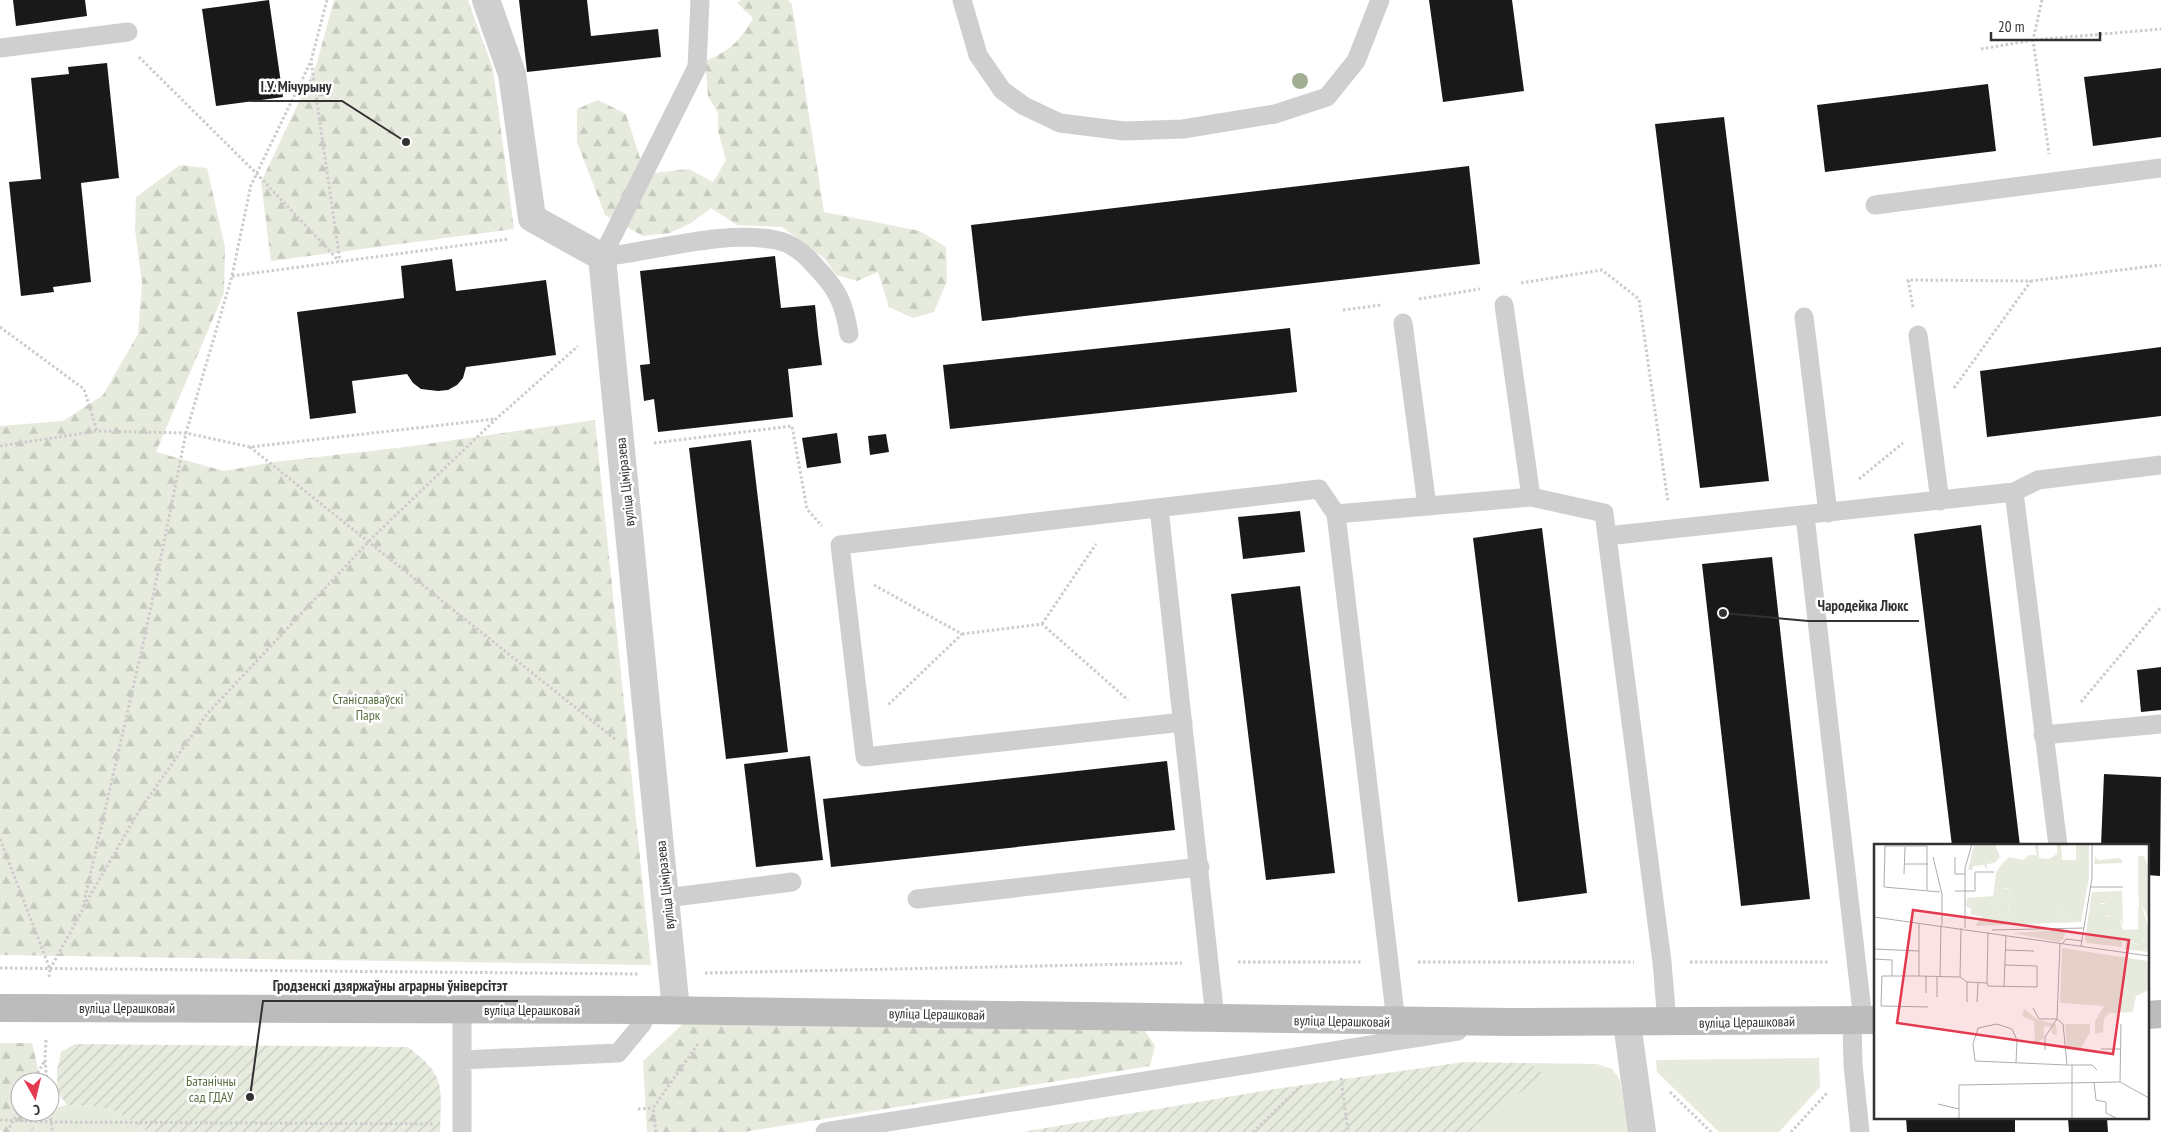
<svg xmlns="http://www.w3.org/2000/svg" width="2161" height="1132" viewBox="0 0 2161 1132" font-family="'PT Sans Narrow',sans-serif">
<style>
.grass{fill:#e6ebde}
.forest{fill:url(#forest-firs)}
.garden{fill:url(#garden-furrows)}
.building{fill:#191919}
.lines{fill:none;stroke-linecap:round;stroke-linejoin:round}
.path{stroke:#ccc;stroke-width:3;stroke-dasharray:2.5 2.5;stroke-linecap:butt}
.lane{stroke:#cfcfcf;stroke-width:19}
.street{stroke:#cfcfcf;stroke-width:28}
.secondary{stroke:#bcbcbc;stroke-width:28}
.tree{fill:#a3af95}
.labels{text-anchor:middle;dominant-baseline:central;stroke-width:5;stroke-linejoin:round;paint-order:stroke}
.street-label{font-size:14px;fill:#323232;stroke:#fff}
.park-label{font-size:14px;fill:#576e3f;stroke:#fff}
.inset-road{fill:none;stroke:#adadad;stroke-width:1}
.view{fill:#e33a4f;fill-opacity:0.15;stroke:#e33a4f;stroke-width:2.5}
.inset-edge{fill:none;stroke:#323232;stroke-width:2.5}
.leader{fill:none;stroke:#323232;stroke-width:2}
.callout-dot{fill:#323232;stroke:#fff;stroke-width:2}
.callout-label{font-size:15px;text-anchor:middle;font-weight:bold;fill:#323232;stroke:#fff;stroke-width:5;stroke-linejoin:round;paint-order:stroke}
</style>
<defs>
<pattern id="forest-firs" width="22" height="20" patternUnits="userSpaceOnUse" patternTransform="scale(1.25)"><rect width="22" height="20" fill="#e6ebde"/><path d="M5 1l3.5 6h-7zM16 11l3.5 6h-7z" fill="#c6cabf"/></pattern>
<pattern id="garden-furrows" width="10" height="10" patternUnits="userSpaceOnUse" patternTransform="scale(1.25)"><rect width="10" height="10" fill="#e6ebde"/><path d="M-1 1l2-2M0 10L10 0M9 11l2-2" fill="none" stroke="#c6cabf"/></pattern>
</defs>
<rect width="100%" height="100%" fill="#fff"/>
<path class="grass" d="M1819,1058L1820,1087L1779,1132H1719L1657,1072L1656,1060Z
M1530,1063L1597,1064L1612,1069L1620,1080L1629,1132H1473L1474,1126L1543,1075Z
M67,1105L95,1106L115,1111L149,1132H31L45,1112H50V1109Z"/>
<path class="forest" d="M334,0H468L493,69L514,229L271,261L261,182L316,66Z
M741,0H788L792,5L824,212L920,231L946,247L947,281L934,312L913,318L889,307L878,272L857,281L836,275L824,258L782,227L737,225L711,208L691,223L670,233L643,236L605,215L577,142V109L598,100L626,114L645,174L689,169L713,182L726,160L718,131V113L708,96L705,61C730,51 740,41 753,18L737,3Z
M180,165L207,168L225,247L224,293L156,452L224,471L274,462L405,447L595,420L651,965L0,955V426L63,421L103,395L138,334L142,283L135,229L136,197Z
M684,1023L1144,1029L1155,1046L1150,1066L744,1132H647L643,1061Z
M0,1043H32L41,1082H20V1112H45L31,1132H4L0,1130Z"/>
<path class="garden" d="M75,1044L408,1047C447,1077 441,1086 440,1132H149L115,1111L95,1106L67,1105L57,1091V1070L61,1052Z
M1464,1062L1530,1063L1544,1075L1474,1126L1473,1132H1022L1269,1090Z"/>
<path class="building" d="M13,0H85L87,16L16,26Z
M269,0L283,97L216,106L202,9Z
M519,0H587L591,36L658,29L661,57L527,72Z
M1429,0H1512L1524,91L1443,102Z
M107,63L119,178L81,183L91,282L53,287L54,292L21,296L9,182L41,179L31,78L69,74L68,67Z
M2161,68V137L2093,146L2084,77Z
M1988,84L1996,151L1825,172L1817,105Z
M1724,117L1769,481L1700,488L1655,124Z
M1469,166L1480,264L982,321L971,225Z
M775,256L781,308L815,305L818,334L822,365L788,369L793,417L658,432L654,399L644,401L640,365L650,364L640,271Z
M452,259L456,291L546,280L556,355L466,367L463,378L457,385L448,390L438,391L421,389L413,383L407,374L352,381L356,413L310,419L297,312L404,298L401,266Z
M1290,328L1297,392L950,429L943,365Z
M2161,347V416L1987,437L1980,371Z
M837,433L841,463L807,468L802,438Z
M886,434L889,452L870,455L868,436Z
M751,440L788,752L726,759L689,448Z
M1300,511L1305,552L1243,559L1238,517Z
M1981,525L2009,755L2020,846H1952L1914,534Z
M1542,528L1587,893L1518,902L1473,538Z
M1772,557L1810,899L1741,906L1702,564Z
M1300,586L1335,873L1266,880L1231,594Z
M2161,667V710L2141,712L2137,670Z
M810,756L823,860L756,867L744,764Z
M1167,761L1175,830L831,867L823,799Z
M2104,774L2161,777L2160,876L2147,875V846H2101Z
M1906,1118H2015V1132H1907Z
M2068,1118H2107L2108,1132H2069Z"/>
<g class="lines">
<path class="path" d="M327,0L311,61L340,261
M2042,0L2033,40L2049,154
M1981,49L2033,40L2161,29
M139,57L257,174L339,261
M232,276L509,239
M1521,283L1602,270L1639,299L1668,502
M1419,299L1480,289
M1913,307L1908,280L2031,281L2161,265
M1343,310L1381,305
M0,327L84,389L97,431
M1954,388L2031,281
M654,443L792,426L807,509L822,526
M0,446L97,431L186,433L250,447L495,419
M250,447L616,740
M1859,479L1903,443
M874,585L962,634L888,705
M1042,624L1096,544
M962,634L1042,624L1128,700
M2081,702L2161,607
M0,839L50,969L49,977
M84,906L139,811L207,714L373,537L496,419L578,346
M1238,962H1362
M1418,962H1634
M1690,962H1829
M0,968L639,974
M50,969L82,911L146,631L186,433L232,276L251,185L311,61
M705,973L1182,963
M46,1040L45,1059L47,1082
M1341,1078L1348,1132
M33,1082L45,1060
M1670,1092L1711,1132
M50,1108L52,1132
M638,1109L653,1108
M0,1120L51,1122L434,1124
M7,1132L20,1108
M656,1132L653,1108L698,1044
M1253,1132L1301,1086
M1791,1132L1828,1092"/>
<path class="lane" d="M962,0L978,55L1002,90L1024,106L1060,123L1124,131L1183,129L1275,114L1327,97L1356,61L1380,0
M0,48L128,32
M1875,205L2161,168
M602,257C657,251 721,230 776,240C792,243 806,255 816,267C838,290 844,303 849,334
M602,257L697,67L700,0
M1504,305L1531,497
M1804,317L1828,513
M1403,323L1427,506
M1918,335L1940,501
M2014,492L2038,480L2161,465
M1159,508L1215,1018
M1805,516L1863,1020
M1183,722L865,757L840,545L1319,489L1336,514
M2043,735L2161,724
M666,898L792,882
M917,899L1200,867
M462,1011V1132
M1852,1020L1853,1065L1860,1132
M1396,1022L1336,514L1531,497L1604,513L1607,536
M1667,1022L1662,962L1607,536L2014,492L2058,846
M462,1060L618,1053L642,1024L648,1010
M825,1132L1458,1031"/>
<path class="street" d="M486,0L512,74L532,218L602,257L676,1010
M1627,1023L1642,1132"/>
<path class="secondary" d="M0,1008L648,1010L1511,1022L1875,1020
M2147,1015L2161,1014"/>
</g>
<circle class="tree" cx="1300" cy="81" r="8"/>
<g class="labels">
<g class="street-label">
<text transform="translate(625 482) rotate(-96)">вуліца Ціміразева</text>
<text transform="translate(665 885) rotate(-96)">вуліца Ціміразева</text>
<text x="127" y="1008">вуліца Церашковай</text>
<text x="532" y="1010">вуліца Церашковай</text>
<text transform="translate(937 1014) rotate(1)">вуліца Церашковай</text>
<text transform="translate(1342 1021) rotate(1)">вуліца Церашковай</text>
<text transform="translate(1747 1022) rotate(-1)">вуліца Церашковай</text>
</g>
<g class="park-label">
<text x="368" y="699">Станіславаўскі<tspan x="368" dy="16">Парк</tspan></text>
<text x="211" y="1081">Батанічны<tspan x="211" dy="16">сад ГДАУ</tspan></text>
</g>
</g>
<g transform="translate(1874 844)">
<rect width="275" height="275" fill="#fff"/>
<path d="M100,0H121L126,13L121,19L113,20V26L110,21L99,22V26H94ZM191,43L192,69L186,76L179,69V66L183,67L179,54ZM127,44L136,46L134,73L124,76ZM265,51L275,87L269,75L272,90L266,101L252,96L244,97L239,92L237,82L245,72L249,86L264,85ZM229,55H239L241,73L232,71L231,59H225Z" fill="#e6ebde"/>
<path d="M264,12H270L275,26V108L251,105L252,96L264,101L269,97L272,90L269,75L275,87L274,74L264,52ZM191,86L190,94L185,98L138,89ZM188,104L275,117V146L262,152L259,168L235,169L230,174L229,188L221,190V177L230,162L186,159ZM150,165L164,176L182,180L183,191L178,190L177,183L170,182V194L161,200L160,177L148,172ZM191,180H216V188L206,206H193Z" fill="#e6ebde"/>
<path d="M160,0H164L165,14L175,15L183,10V0H187L188,16H202V0H215V34L207,78L101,82L108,73L96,70L97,65L92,62L93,54L119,52L122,29L126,22L135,13L149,16L155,11H163ZM191,43L188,60L192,69L186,76L183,69H179L186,63L179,54L186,52ZM132,44L136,46L134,73L124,76L127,45ZM221,12L224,16L246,14L249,19L220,20ZM248,47L249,81L245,72L238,82L239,92L248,98V103L213,99L211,95L218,48ZM229,55L239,56L241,73L232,72V61L225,59Z" fill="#e6ebde" fill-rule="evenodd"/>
<path class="inset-road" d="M59,13L68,50V81M81,13V30H91M31,20H54M30,30L31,3M216,43H249M53,46V2H11L10,43L66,48M81,47H101V28H120M0,73L275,112M45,79V132L86,133L87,84M91,84V24L98,0M118,86L210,84M186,99L183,175L189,180L193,221H218L223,226M189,99L192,95L208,97M207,102L218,34V0M0,105L45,107M131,106L160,107M0,115L18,116V132M45,132H8L7,162L54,163M66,133L67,81M86,133L93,138L113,139L114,88M113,139L114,142L163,143V122L131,121M130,143L132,91M52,149V132M63,153V133M93,158V138M103,158L104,139M159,164L165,175H183M227,205H247M171,206V193L183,175M142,219L143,196L138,185L123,180L104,184L99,200L101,217L193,221M220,238L222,256L232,258V269L242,274M246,238L247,180M64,260L85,265M85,275V241L246,238L275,254M198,275V221"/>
<path class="view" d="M39,66L255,96L239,210L23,179Z"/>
<rect width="275" height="275" class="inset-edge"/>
</g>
<path class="leader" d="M406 142L342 101H250M1723 613L1808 621H1919M250 1097L263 1001H518"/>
<g class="callout-dot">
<circle cx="406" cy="142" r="5"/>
<circle cx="1723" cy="613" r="5"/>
<circle cx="250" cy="1097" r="5"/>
</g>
<g class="callout-label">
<text x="296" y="92">І.У. Мічурыну</text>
<text x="1863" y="611">Чародейка Люкс</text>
<text x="390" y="991">Гродзенскі дзяржаўны аграрны ўніверсітэт</text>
</g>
<g transform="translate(35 1097) rotate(172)"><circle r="24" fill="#ffffff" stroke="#adadad"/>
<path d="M0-4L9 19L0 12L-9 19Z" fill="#e33a4f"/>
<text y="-8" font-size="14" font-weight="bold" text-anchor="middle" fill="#323232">С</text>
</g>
<path d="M1991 32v8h109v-8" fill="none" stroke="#323232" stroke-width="2.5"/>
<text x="1998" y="32" font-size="15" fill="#323232" stroke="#ffffff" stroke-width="4" paint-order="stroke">20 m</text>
</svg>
